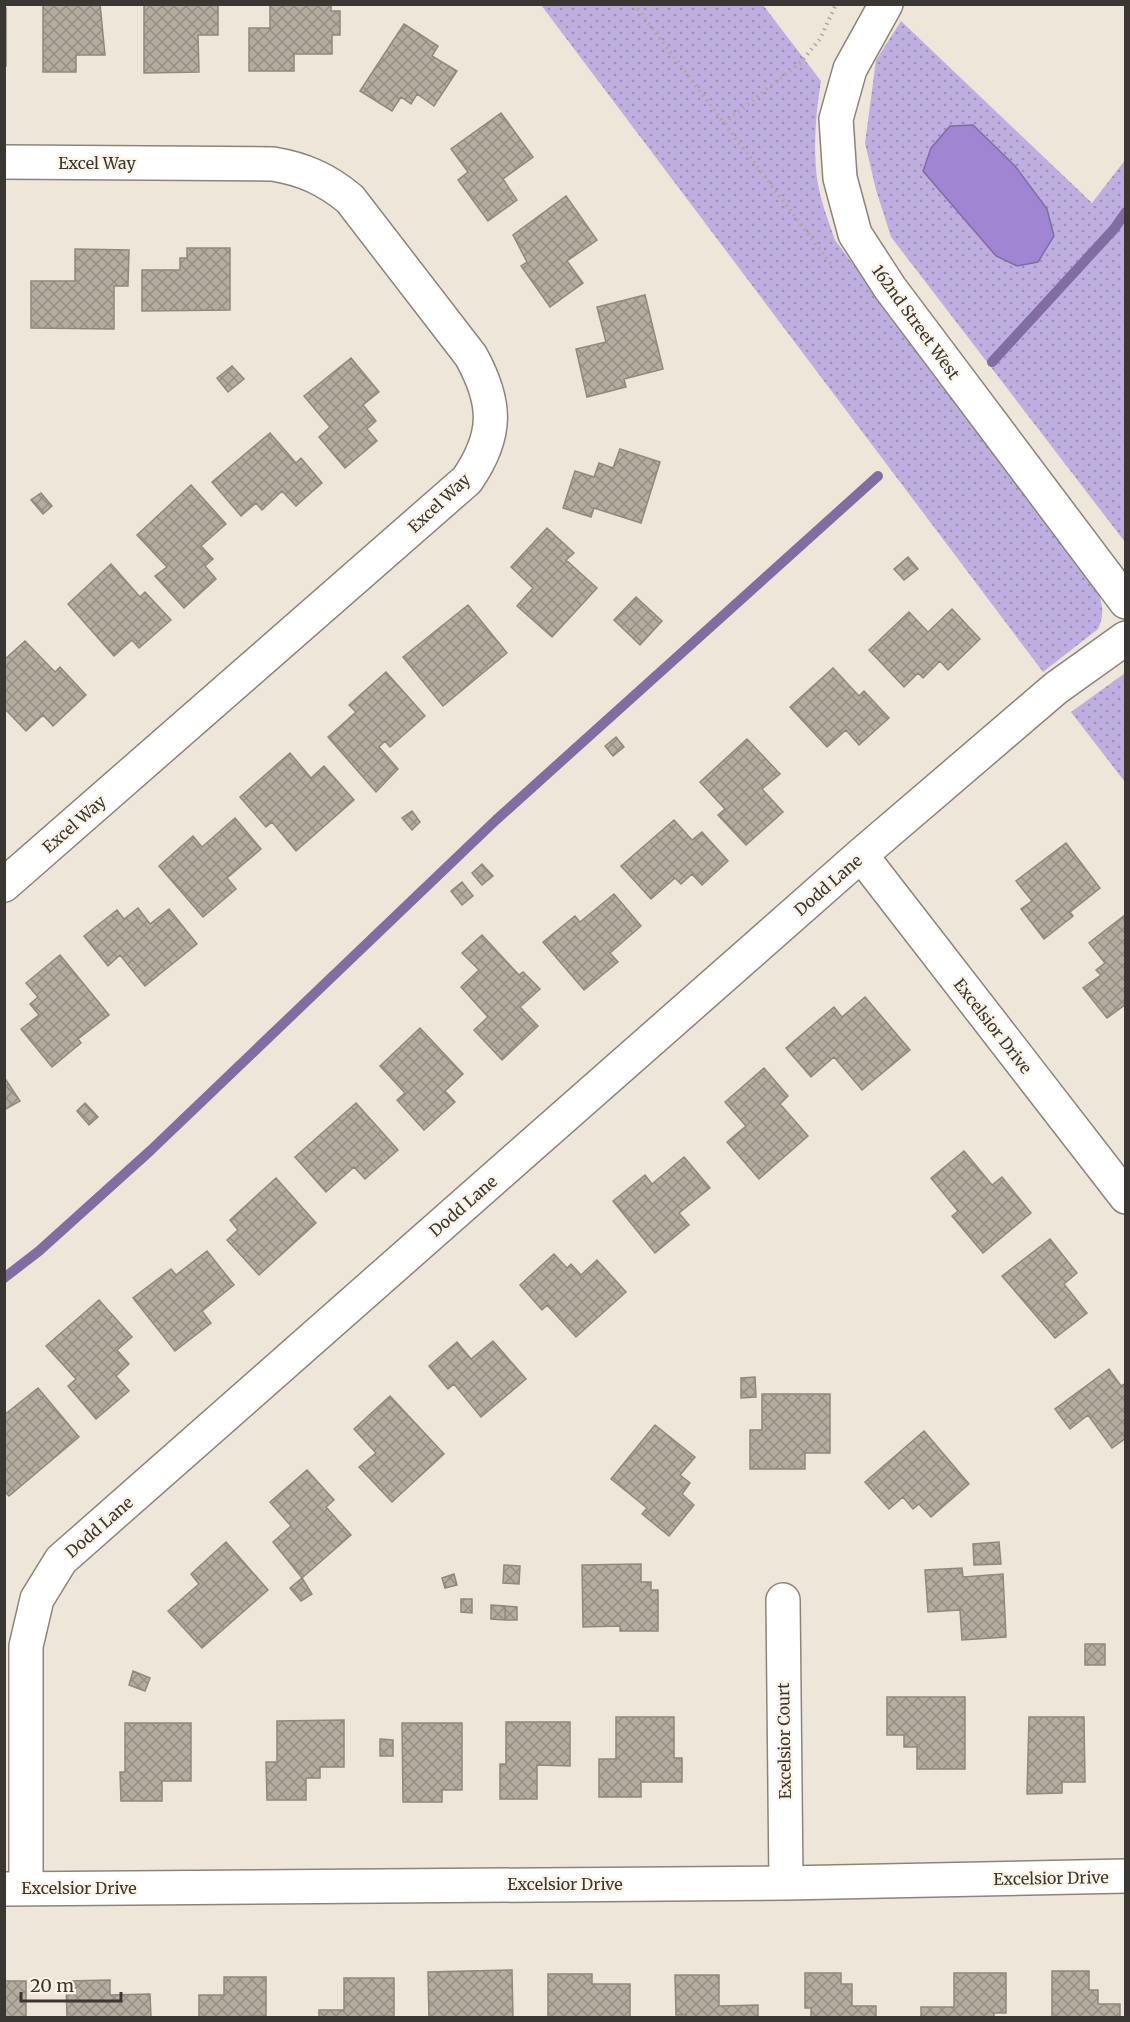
<svg xmlns="http://www.w3.org/2000/svg" width="1130" height="2022" viewBox="0 0 1130 2022" font-family="Merriweather,serif">
<style>
.grass{fill:url(#grass-dots)}
.water{fill:#9f85d2;stroke:#816da2;stroke-width:1.5}
.lines{fill:none;stroke-linecap:round;stroke-linejoin:round}
.stream{stroke:#816da2;stroke-width:10}
.building{fill:url(#building-cross-hatch);stroke:#90887d;stroke-width:1.5}
.minor-casing{stroke:#8c8479;stroke-width:36}
.path{stroke:#afa79e;stroke-width:4;stroke-dasharray:1.5 4.5;stroke-linecap:butt}
.minor{stroke:#fff;stroke-width:33}
.labels{text-anchor:middle;dominant-baseline:central;stroke-width:4.5;stroke-linejoin:round;paint-order:stroke}
.street-label{font-size:16px;fill:#3a3631;stroke:#fdf3e7}
</style>
<defs>
<pattern id="grass-dots" width="8" height="8" patternUnits="userSpaceOnUse" patternTransform="scale(1.5)"><rect width="8" height="8" fill="#bfafe1"/><path d="M2 2h.1M6 6h.1" fill="none" stroke="#9c8fb7" stroke-width="1.8" stroke-linecap="round"/></pattern>
<pattern id="building-cross-hatch" width="8" height="8" patternUnits="userSpaceOnUse" patternTransform="scale(1.5)"><rect width="8" height="8" fill="#b5aca0"/><path d="M0 0l8 8M0 8l8-8" fill="none" stroke="#948d83"/></pattern>
</defs>
<rect width="100%" height="100%" fill="#efe6da"/>
<path class="grass" d="M541,5H763L821,81C816,112 813,146 817,178C820,199 828,220 835,240L1099,594C1103,607 1104,616 1098,629L1043,672Z
M901,21L1092,203L1125,160V542L891,237L876,190L865,143L876,60Z
M1125,673V782L1071,712Z"/>
<path class="water" d="M973,125L1015,166L1047,209L1054,236L1038,262L1017,266L996,256L923,171L931,148L950,126Z"/>
<g class="lines">
<path class="stream" d="M992,362L1114,229L1126,212
M4,1278L39,1251L150,1151L496,820L878,476"/>
</g>
<path class="building" d="M43,4H100L105,55H76V72H43Z
M144,4H218V35H198L199,72L144,73Z
M270,4H331V11H340V35H332V54H294V71H249V28H270Z
M4,8H6V66H4Z
M404,24L438,46L432,56L457,71L434,106L417,94L411,104L401,97L392,111L360,91Z
M501,113L533,157L503,179L517,200L488,221L458,180L468,172L451,149Z
M566,196L597,240L567,261L583,283L550,307L521,266L527,262L513,235Z
M187,248H230V310L142,311V270H180V258H187Z
M75,249L129,250L128,286H114V329L31,328V281H75Z
M645,295L663,369L624,379L626,387L587,397L576,349L606,342L597,307Z
M351,358L379,392L363,405L376,421L367,429L377,441L345,468L319,437L330,427L304,396Z
M232,366L244,379L228,392L217,378Z
M270,433L296,463L301,458L322,483L296,506L282,491L262,510L256,503L241,516L212,482Z
M620,449L660,462L641,523L594,508L591,517L563,508L575,471L594,477L599,463L613,468Z
M191,485L226,524L201,546L213,559L205,566L216,579L184,608L155,576L167,567L137,535Z
M41,493L52,506L43,514L31,500Z
M547,528L574,553L566,560L597,588L552,637L517,606L533,588L511,567Z
M908,557L918,569L904,580L894,569Z
M111,564L140,597L145,592L171,620L139,648L132,640L114,656L68,604Z
M636,597L662,621L640,645L614,620Z
M468,605L507,653L443,706L403,657Z
M952,609L980,639L948,670L940,661L923,678L918,673L904,687L869,650L909,612L928,632Z
M25,641L55,672L60,667L86,695L53,726L43,715L26,731L4,708V660Z
M833,668L859,696L864,691L889,718L859,745L846,730L827,747L790,707Z
M386,672L425,716L390,747L385,741L379,747L398,769L376,792L328,737L356,712L349,705Z
M616,737L624,747L613,756L605,746Z
M747,739L780,774L762,789L783,812L746,845L718,815L725,809L700,782Z
M290,753L311,778L324,766L354,800L296,851L272,822L266,827L240,797Z
M412,811L420,822L412,830L402,818Z
M235,818L261,849L227,878L236,889L203,917L159,866L193,836L202,847Z
M674,820L692,840L702,832L728,861L702,885L692,874L681,884L675,878L651,899L621,866Z
M1066,843L1100,888L1070,912L1073,916L1044,939L1021,909L1032,901L1016,881Z
M482,864L493,876L482,885L472,873Z
M462,882L473,896L462,905L451,891Z
M614,894L641,926L610,953L618,962L584,990L543,942L575,916L580,922Z
M138,908L150,924L169,909L197,944L145,986L120,955L108,966L84,936L117,910L124,919Z
M1125,915L1126,1004L1107,1018L1083,988L1101,975L1096,970L1105,963L1089,943Z
M482,935L519,975L523,972L540,989L520,1007L538,1026L502,1060L474,1030L488,1017L461,987L479,970L462,953Z
M60,955L109,1015L78,1039L81,1043L52,1067L21,1029L39,1015L30,1004L38,997L26,983Z
M865,997L910,1050L862,1090L834,1057L811,1077L786,1048L834,1007L842,1017Z
M420,1028L463,1074L445,1091L455,1102L424,1130L397,1100L405,1093L380,1066Z
M764,1068L788,1096L780,1104L808,1136L759,1179L727,1142L746,1126L725,1102Z
M4,1077L20,1101L4,1110Z
M85,1103L98,1117L89,1125L77,1111Z
M356,1103L398,1150L365,1179L354,1167L326,1192L295,1157Z
M964,1151L992,1185L1002,1177L1031,1213L983,1253L952,1216L958,1211L931,1178Z
M684,1157L710,1188L679,1213L689,1225L655,1253L613,1201L645,1175L652,1184Z
M276,1178L316,1223L259,1275L227,1240L238,1230L230,1220Z
M1050,1239L1077,1273L1064,1284L1087,1313L1055,1338L1002,1276Z
M207,1251L234,1285L202,1311L211,1323L175,1351L133,1298L171,1269L176,1275Z
M554,1254L567,1268L571,1264L581,1275L597,1260L626,1292L576,1337L547,1305L542,1310L520,1285Z
M99,1300L132,1337L117,1350L129,1364L116,1376L129,1391L96,1419L68,1386L76,1379L46,1346Z
M493,1341L526,1379L481,1417L454,1384L448,1389L429,1366L457,1342L471,1359Z
M1109,1369L1121,1386L1126,1383V1438L1112,1448L1088,1415L1070,1429L1055,1409Z
M755,1377L756,1397L741,1398V1378Z
M38,1388L79,1437L9,1496L4,1491V1415Z
M762,1394H830V1453H805V1469H750V1430H762Z
M390,1396L444,1454L392,1502L359,1467L376,1453L354,1429Z
M655,1425L695,1457L680,1475L690,1483L682,1494L694,1505L669,1536L642,1514L647,1508L611,1479Z
M924,1431L969,1484L931,1517L919,1504L913,1509L903,1497L889,1509L865,1482Z
M307,1470L334,1500L326,1507L351,1535L302,1578L273,1542L291,1526L270,1502Z
M226,1542L268,1590L202,1648L168,1611L199,1584L191,1574Z
M999,1542L1001,1564L974,1565L973,1544Z
M641,1564V1582H651V1590H658V1631H620V1626L583,1627L582,1565Z
M504,1565L520,1566L519,1584L503,1583Z
M962,1568L963,1577L1003,1574L1006,1637L962,1640L960,1610L928,1612L925,1570Z
M454,1574L457,1585L445,1588L442,1578Z
M302,1578L312,1594L301,1601L290,1588Z
M461,1599H472V1613L461,1612Z
M491,1605L505,1606V1620L491,1619Z
M505,1606L517,1607V1620H505Z
M1085,1644H1105V1665H1085Z
M133,1671L150,1678L145,1691L129,1685Z
M887,1697H965V1769H917V1747H904V1735H887Z
M616,1717H674V1758H682V1782H641V1797H599V1759H616Z
M1029,1717H1084L1085,1782H1062V1793L1027,1794Z
M344,1720V1767H320V1778H306V1800H267L266,1762H277V1721Z
M506,1722H570V1766L537,1765V1799H500V1764H506Z
M125,1723H191V1781H162V1801H121L120,1772H125Z
M402,1723H462V1790H442V1802H403Z
M380,1739L393,1740V1756H380Z
M512,1970L513,2018H429L428,1972Z
M1052,1971H1089V1990H1098V2004H1120V2018H1052Z
M805,1973H841V1984H852V2006H876V2018H811V2008H805Z
M954,1973H1006V2013H994V2018H921V2007H954Z
M548,1974H592V1984H630V2018H548Z
M675,1975H719V2006L758,2005V2018H686V2015H676Z
M224,1977H266V2016L199,2018V1995H224Z
M344,1978H394V2016L319,2018V2010H344Z
M110,1980V1995L150,1994L151,2018H67L66,1981Z
M4,1981H26V2018H4Z"/>
<g class="lines">
<defs>
<path id="minor" d="M886,4L850,69L836,119L840,178L855,234L890,288L1126,602
M4,162L273,164C303,169 326,179 350,199L471,356C497,403 498,435 467,480L4,885
M861,855L1126,1197
M783,1600L786,1883
M26,1888V1646L37,1599L61,1560L861,855L1056,688L1126,638
M4,1889L786,1883L1126,1876"/>
</defs>
<use href="#minor" class="minor-casing"/>
<path class="path" d="M634,4L831,264
M724,123L801,62L820,39L836,4"/>
<use href="#minor" class="minor"/>
</g>
<g class="labels">
<g class="street-label">
<text x="97" y="163">Excel Way</text>
<text transform="translate(916 322) rotate(54)">162nd Street West</text>
<text transform="translate(439 503) rotate(-43)">Excel Way</text>
<text transform="translate(74 824) rotate(-41)">Excel Way</text>
<text transform="translate(828 885) rotate(-41)">Dodd Lane</text>
<text transform="translate(993 1026) rotate(52)">Excelsior Drive</text>
<text transform="translate(463 1206) rotate(-41)">Dodd Lane</text>
<text transform="translate(99 1527) rotate(-41)">Dodd Lane</text>
<text transform="translate(784 1741) rotate(-91)">Excelsior Court</text>
<text transform="translate(1051 1878) rotate(-1)">Excelsior Drive</text>
<text x="565" y="1884">Excelsior Drive</text>
<text x="79" y="1888">Excelsior Drive</text>
</g>
</g>
<rect width="1130" height="2022" fill="none" stroke="#3a3631" stroke-width="12"/>
<path d="M21 1992v9h100v-9" fill="none" stroke="#3a3631" stroke-width="3"/>
<text x="30" y="1992" font-size="18" fill="#3a3631" stroke="#fdf3e7" stroke-width="4.5" paint-order="stroke">20 m</text>
</svg>
